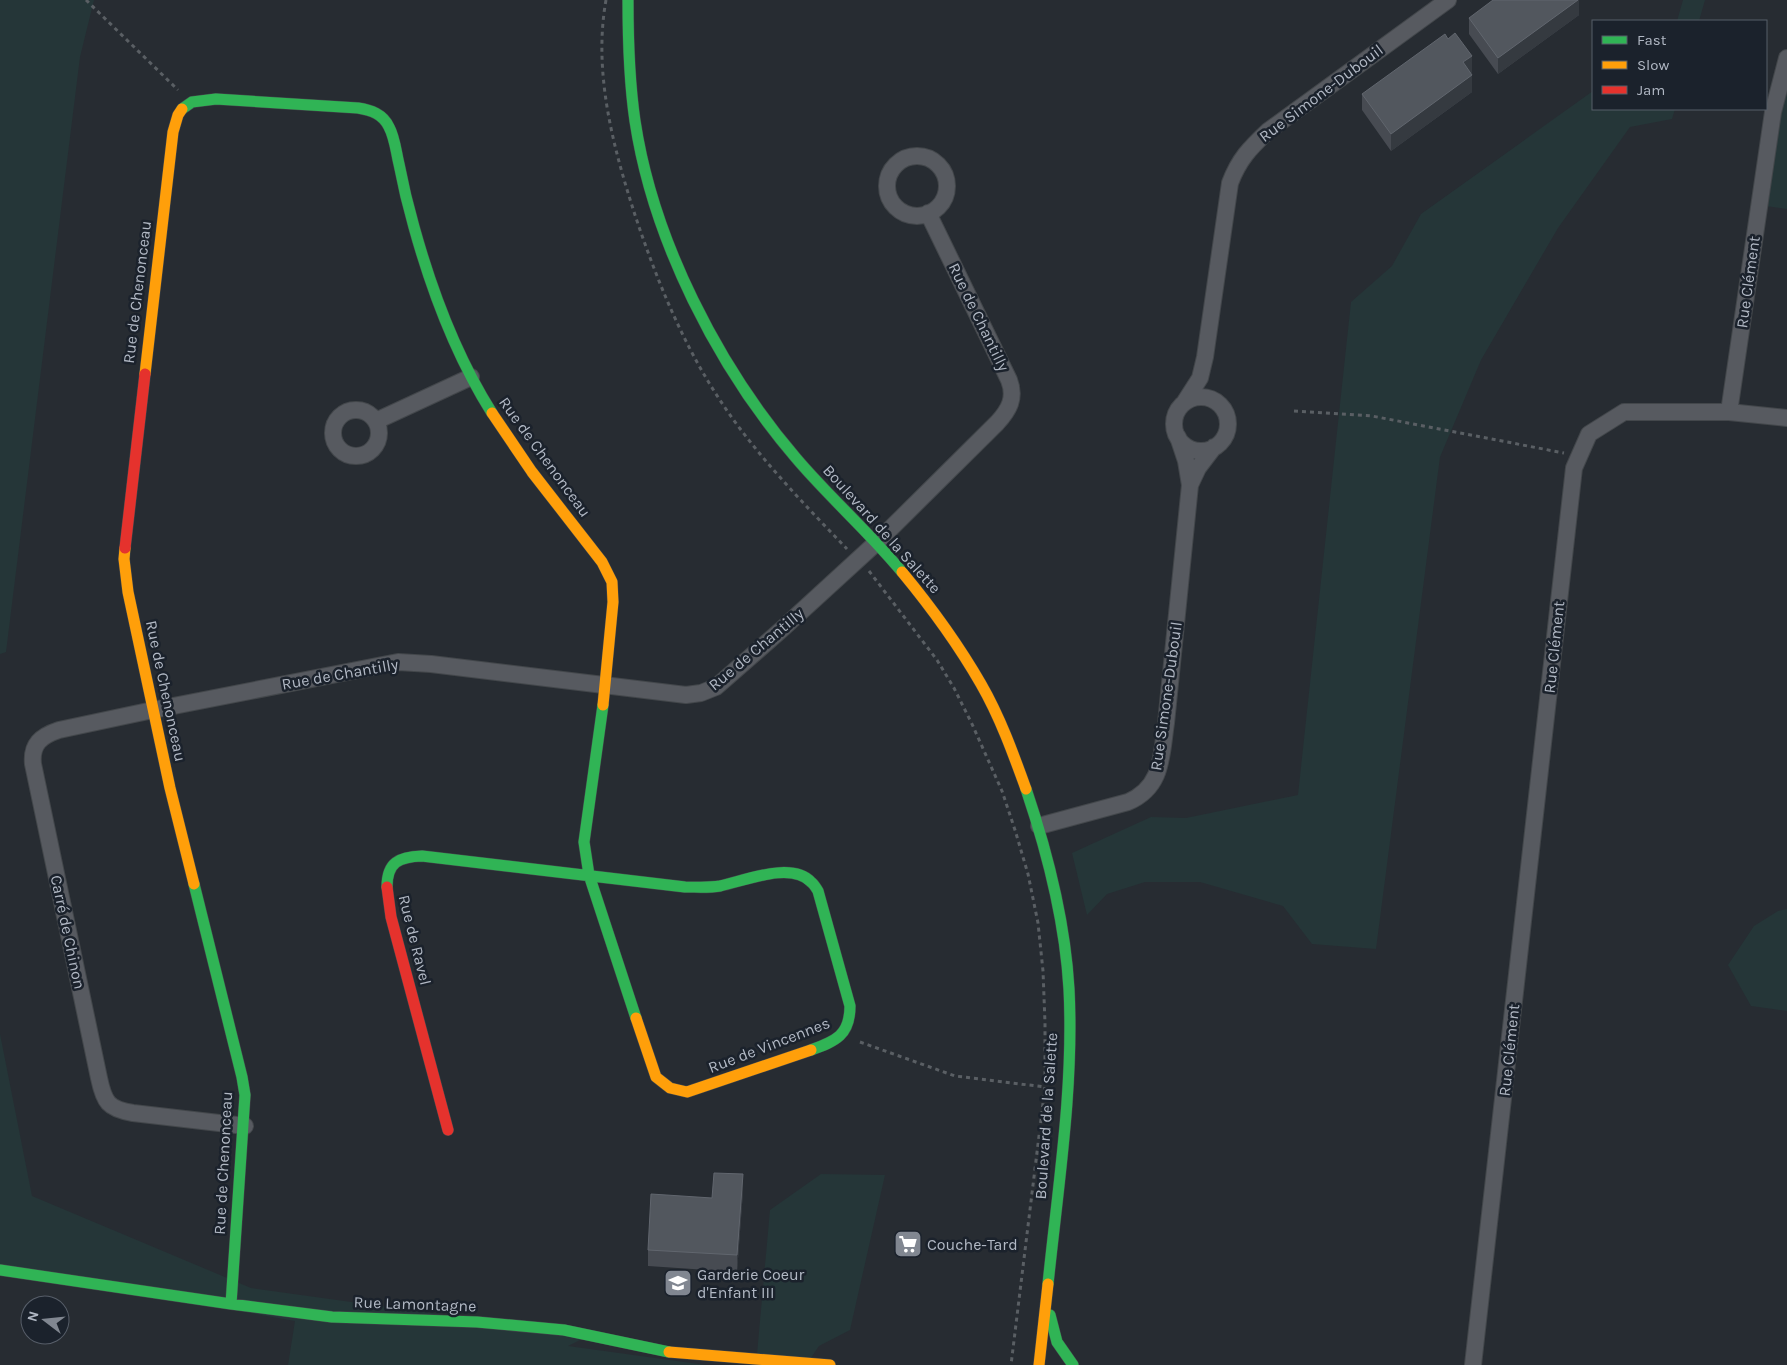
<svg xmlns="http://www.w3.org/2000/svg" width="1787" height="1365" viewBox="0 0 1787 1365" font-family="Karla,sans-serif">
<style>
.green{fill:#253638}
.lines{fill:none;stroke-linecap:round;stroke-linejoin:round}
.street-casing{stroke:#43474b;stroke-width:18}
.fast-casing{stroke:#43474b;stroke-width:12}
.slow-casing{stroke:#43474b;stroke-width:12}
.jam-casing{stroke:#43474b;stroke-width:12}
.path{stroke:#5a5f64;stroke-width:3;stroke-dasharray:4 4;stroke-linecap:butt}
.street{stroke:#575a60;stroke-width:16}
.fast{stroke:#30b455;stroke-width:11}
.slow{stroke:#ff9f0a;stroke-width:11}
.jam{stroke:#e5322d;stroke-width:11}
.wall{fill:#474b52}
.shaded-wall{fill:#353a40}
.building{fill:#52575e;stroke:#61666e}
.labels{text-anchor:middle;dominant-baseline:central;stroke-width:5;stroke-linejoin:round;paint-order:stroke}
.street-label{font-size:16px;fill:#b1b8c4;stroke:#1b222c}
.poi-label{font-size:16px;fill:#b1b8c4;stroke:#1b222c;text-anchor:start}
</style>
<rect width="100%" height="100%" fill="#272c32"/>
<path class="green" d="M0,0H94L80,57L6,652L0,654Z
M1683,0H1705L1699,21H1677Z
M1787,57V209L1766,206Z
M1593,91V109H1675L1672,119L1630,127L1558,228L1481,360L1440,457L1376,949L1312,944L1283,906L1200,882H1145L1107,894L1087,915L1072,853L1151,817L1186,818L1298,795L1351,302L1392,266L1421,214Z
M1787,909V1011L1751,1006L1728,965L1754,926L1778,911Z
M0,1034L32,1196L251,1288L590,1335L568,1346L706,1365H288L295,1321L0,1268Z
M821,1174L885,1175L850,1330L819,1346L806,1365H756L770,1210Z"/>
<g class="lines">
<defs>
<path id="street" d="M887 186a30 30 0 1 1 60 0a30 30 0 1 1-60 0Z
M1174 424a27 27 0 1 1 54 0a27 27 0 1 1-54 0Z
M1184,403L1200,378L1205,357L1230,183C1239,159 1250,148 1268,131L1448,0
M333 433a23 23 0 1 1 46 0a23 23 0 1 1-46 0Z
M1729,412L1787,418
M376,421L471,377
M1190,485L1198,468L1214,447
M1039,826L1128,802C1163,787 1161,756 1166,723L1190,485L1186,461L1178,437
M245,1126L133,1113C108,1109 104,1102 99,1078L33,764C31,744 41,736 59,730L153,710L398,662L431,664L686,695L701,693L716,687L781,630L876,543L997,423C1009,410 1016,398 1009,380L928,213
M1473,1365L1574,468L1589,434L1624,412H1729L1773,112L1787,58"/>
<path id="fast" d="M628,0C628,41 629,80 635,121C653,240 718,367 796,458C830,498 869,532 902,572
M182,109L192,102L216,99L358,108C371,110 383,114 389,127C395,138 396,152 399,164C403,185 408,206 414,227C432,292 456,356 492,413
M603,705L584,842L589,875L636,1018
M1026,789C1048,854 1065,920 1069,989C1074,1087 1058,1186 1048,1284
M194,884L242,1077L245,1095L231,1304
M387,887C387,862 399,857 422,856L685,887C697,887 709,888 720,886C744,881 791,861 811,882C814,884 816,888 818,891L850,1006C850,1035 836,1041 811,1050
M0,1270L231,1304L332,1317L477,1322L564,1330L669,1352
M1050,1315L1057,1342L1073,1365"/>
<path id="slow" d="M145,374L173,132L178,115L182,109
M492,413L532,472L602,562L612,582L613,602L603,705
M125,548L124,559L128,592L170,788L194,884
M902,572C931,607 958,644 981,684C1000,717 1013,753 1026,789
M636,1018L656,1077L670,1088L687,1092L811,1050
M669,1352L830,1365
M1039,1365L1048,1284"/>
<path id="jam" d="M125,548L145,374
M387,887L391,917L448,1130"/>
</defs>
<use href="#street" class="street-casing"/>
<use href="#fast" class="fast-casing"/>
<use href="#slow" class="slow-casing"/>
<use href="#jam" class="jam-casing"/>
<path class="path" d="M86,0L178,90
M606,0C593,72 613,147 635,215C658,284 686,352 728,412C762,461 806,506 847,549
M1294,411L1372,416L1564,453
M869,571L937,660L954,688L972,724L1002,791L1015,830L1028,874L1038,923L1043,971L1045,1023V1087L1011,1365
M860,1042L955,1076L1045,1087"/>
<use href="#street" class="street"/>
<use href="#fast" class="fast"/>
<use href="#slow" class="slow"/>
<use href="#jam" class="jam"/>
</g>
<path class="wall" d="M1579,0V15L1498,74L1469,34V18Z
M1472,72L1471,73L1472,92L1391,151L1362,110V94Z
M743,1191L737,1272L648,1266V1250L712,1198Z"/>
<path class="shaded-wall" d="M1578,0H1579V15L1498,74V58Z
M1472,56V72L1463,79V62Z
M1472,75V92L1391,151V134Z
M743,1174V1191L737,1272V1255Z"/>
<path class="building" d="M1493,0H1578L1498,58L1469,18Z
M1455,33L1472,56L1463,62L1472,75L1391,134L1362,94L1445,34L1448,39Z
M714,1173L743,1174L737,1255L648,1250L651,1194L712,1198Z"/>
<defs>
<symbol id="supermarket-square" viewBox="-11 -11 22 22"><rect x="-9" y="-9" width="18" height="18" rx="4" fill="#818791" stroke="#1b222c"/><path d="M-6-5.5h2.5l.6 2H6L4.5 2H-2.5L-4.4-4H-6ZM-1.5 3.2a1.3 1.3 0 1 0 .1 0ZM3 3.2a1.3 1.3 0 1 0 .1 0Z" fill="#fff"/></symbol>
<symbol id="school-square" viewBox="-11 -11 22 22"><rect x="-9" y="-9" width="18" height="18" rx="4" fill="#818791" stroke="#1b222c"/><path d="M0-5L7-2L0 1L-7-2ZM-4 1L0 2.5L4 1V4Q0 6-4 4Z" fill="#fff"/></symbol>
</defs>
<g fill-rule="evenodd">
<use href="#supermarket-square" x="892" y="1228" width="32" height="32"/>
<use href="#school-square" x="662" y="1267" width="32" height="32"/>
</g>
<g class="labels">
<g class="street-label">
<text transform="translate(1321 93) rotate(-37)">Rue Simone-Dubouil</text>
<text transform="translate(1748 282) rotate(-82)">Rue Clément</text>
<text transform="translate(137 292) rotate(-83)">Rue de Chenonceau</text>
<text transform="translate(979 317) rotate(64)">Rue de Chantilly</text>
<text transform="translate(545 457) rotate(54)">Rue de Chenonceau</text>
<text transform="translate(882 529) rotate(48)">Boulevard de la Salette</text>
<text transform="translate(1554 647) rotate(-84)">Rue Clément</text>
<text transform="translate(756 649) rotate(-40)">Rue de Chantilly</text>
<text transform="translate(340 674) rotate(-10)">Rue de Chantilly</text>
<text transform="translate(166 691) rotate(78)">Rue de Chenonceau</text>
<text transform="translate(1166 696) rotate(-82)">Rue Simone-Dubouil</text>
<text transform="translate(68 932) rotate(78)">Carré de Chinon</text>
<text transform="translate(415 940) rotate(76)">Rue de Ravel</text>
<text transform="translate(769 1045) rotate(-21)">Rue de Vincennes</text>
<text transform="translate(1509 1050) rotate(-84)">Rue Clément</text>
<text transform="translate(1046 1116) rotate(-86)">Boulevard de la Salette</text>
<text transform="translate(223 1163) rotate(-87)">Rue de Chenonceau</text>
<text transform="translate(415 1304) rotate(2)">Rue Lamontagne</text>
</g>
<g class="poi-label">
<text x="927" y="1244">Couche-Tard</text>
<text x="697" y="1274">Garderie Coeur<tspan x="697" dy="18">d'Enfant III</tspan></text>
</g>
</g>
<rect x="1592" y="20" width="175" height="90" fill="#1b222c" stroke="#575e69"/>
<rect x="1602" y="36" width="25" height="8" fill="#30b455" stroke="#575e69"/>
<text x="1637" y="45" font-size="15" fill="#b1b8c4">Fast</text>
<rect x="1602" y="61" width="25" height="8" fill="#ff9f0a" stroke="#575e69"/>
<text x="1637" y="70" font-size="15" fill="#b1b8c4">Slow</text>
<rect x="1602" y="86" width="25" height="8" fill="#e5322d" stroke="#575e69"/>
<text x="1637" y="95" font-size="15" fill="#b1b8c4">Jam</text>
<g transform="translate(45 1320) rotate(286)"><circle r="24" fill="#1b222c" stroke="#575e69"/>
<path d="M0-4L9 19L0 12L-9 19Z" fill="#818791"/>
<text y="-8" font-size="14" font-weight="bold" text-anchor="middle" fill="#b1b8c4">N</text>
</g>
</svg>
